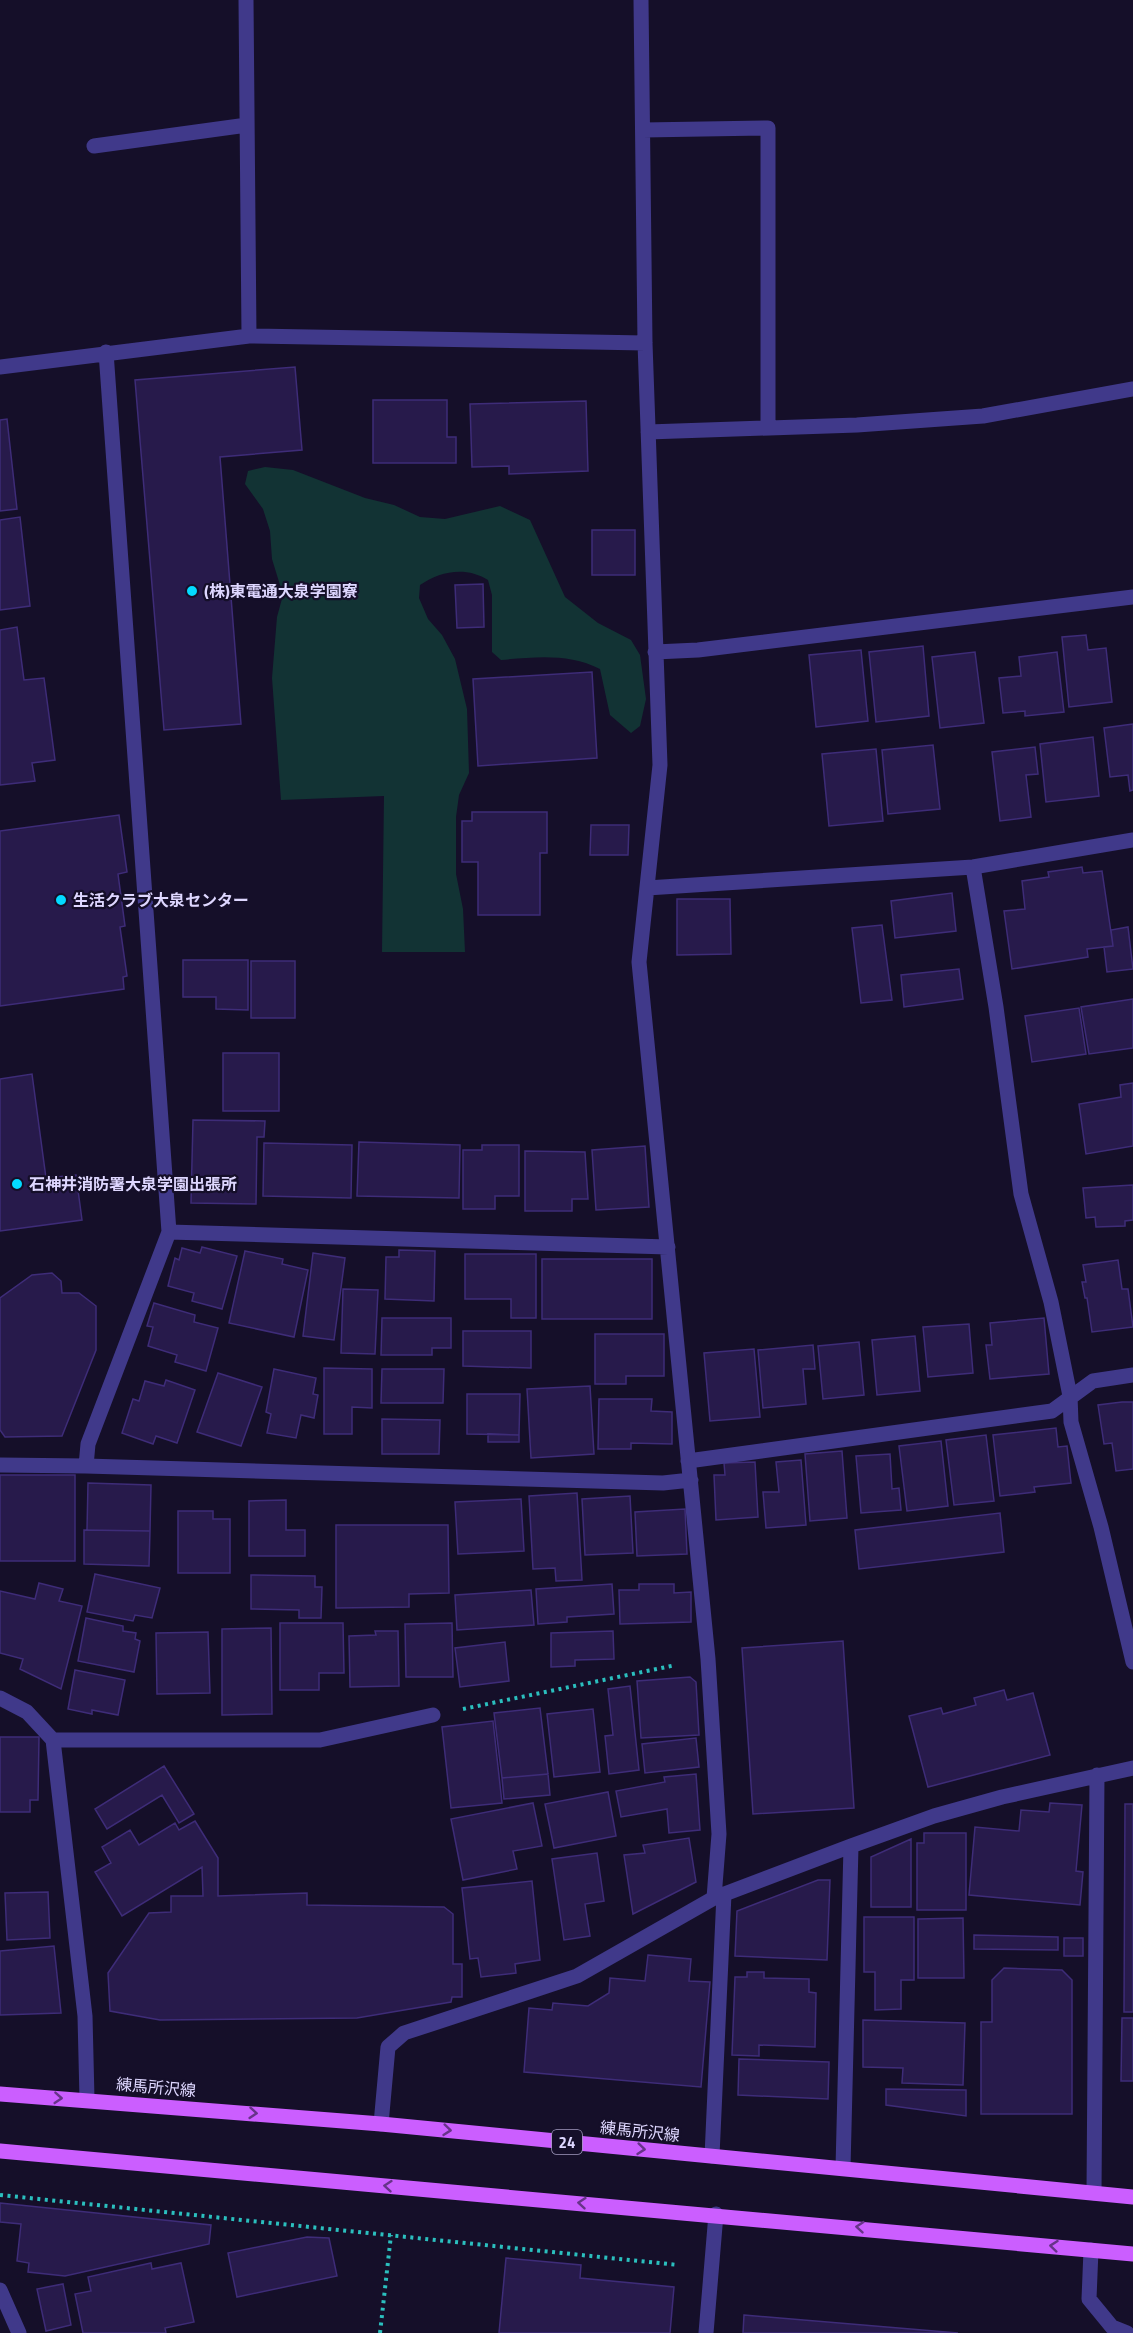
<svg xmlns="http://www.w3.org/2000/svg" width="1133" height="2333" viewBox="0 0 1133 2333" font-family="'Titillium Web','Noto Sans JP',sans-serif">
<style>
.green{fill:#123334}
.building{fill:#271a4b;stroke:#3e2c78;stroke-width:1.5}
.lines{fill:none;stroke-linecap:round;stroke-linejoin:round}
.path{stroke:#2bbfbe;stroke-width:4;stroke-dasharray:3 4.5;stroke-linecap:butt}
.minor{stroke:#40398a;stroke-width:15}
.major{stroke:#cb5eff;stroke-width:15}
.oneway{stroke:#673389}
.poi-dot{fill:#03daff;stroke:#150f29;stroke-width:2}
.labels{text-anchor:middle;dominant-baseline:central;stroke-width:4.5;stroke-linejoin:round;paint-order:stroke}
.shield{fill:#150f29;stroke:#a29bbf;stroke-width:1.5}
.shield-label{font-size:15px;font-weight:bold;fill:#ded7ff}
.poi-label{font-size:16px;font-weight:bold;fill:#ded7ff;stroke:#150f29;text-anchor:start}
.street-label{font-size:16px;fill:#ded7ff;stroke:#150f29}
</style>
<rect width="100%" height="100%" fill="#150f29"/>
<path class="green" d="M265,467L293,470L365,498L394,505L420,517L445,519L500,506L530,520L565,597L598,623L631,640L640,655L646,699L640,726L631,733L610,715L600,669C569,653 535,657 501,660L492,652V595L488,580C466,566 440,571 420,585L419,598L428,619L442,635L455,659L467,709L469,773L459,795L456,817V874L463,909L465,952H382L384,796L281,800L272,678L277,617L283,595L272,559L270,531L263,509L245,484L248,471Z"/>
<path class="building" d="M295,367L302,450L220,457L241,724L164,730L135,380Z
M373,400H447V437H456V463H373Z
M586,401L588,471L509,474V466L472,467L470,404Z
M7,419L17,509L0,511V420Z
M20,517L30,606L0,610V520Z
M592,530H635V575H592Z
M483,584L484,627L457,628L455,585Z
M17,627L24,680L44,678L55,760L32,763L35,781L0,785V630Z
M1086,635L1088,650L1106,648L1112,702L1069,707L1062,637Z
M923,646L929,716L876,722L869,652Z
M861,650L868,721L816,727L809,655Z
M975,652L984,723L940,728L932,657Z
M1057,652L1064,712L1025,716V711L1003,713L999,678L1021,676L1019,657Z
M592,672L597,758L478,766L473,679Z
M1133,724V790L1130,791L1128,775L1110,777L1104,728Z
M1093,737L1099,796L1046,802L1040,744Z
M933,745L940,809L888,814L882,750Z
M1035,747L1038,774L1026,775L1031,817L1000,821L992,752Z
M876,749L883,821L829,826L822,754Z
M472,812H547V853H540V915H478V862H462V821H472Z
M119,815L127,872L118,874L125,926L120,927L127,976L123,977L124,989L0,1006V831Z
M591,825H629L628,855H590Z
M1082,867L1083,873L1102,871L1113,946L1087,949L1088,957L1012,969L1004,911L1025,909L1022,881L1049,877L1048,872Z
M952,893L956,931L895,938L891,901Z
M677,899H730L731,954L677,955Z
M882,925L892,1000L861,1003L852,928Z
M1128,927L1133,969L1107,972L1104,947L1113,946L1111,930Z
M183,960H248V1010L216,1009V997H183Z
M251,961H295V1018H251Z
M959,969L963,999L904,1007L901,975Z
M1133,999V1048L1089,1054L1081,1007Z
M1079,1008L1086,1054L1032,1062L1025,1016Z
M223,1053H279V1111H223Z
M32,1074L46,1178L76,1175L82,1220L0,1231V1079Z
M1133,1083V1146L1086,1154L1079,1104L1121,1097L1120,1085Z
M193,1120L265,1121L264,1137H257L256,1204L191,1203Z
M359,1142L460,1145L459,1198L357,1196Z
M264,1143L352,1145L351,1198L263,1196Z
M482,1145H519V1196H495V1209H463V1150H482Z
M645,1146L649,1207L596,1210L592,1150Z
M525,1151L585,1152L588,1199H572V1211H525Z
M1133,1185V1220L1125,1221V1226L1096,1227L1095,1217L1086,1218L1083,1188Z
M202,1247L237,1256L222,1309L192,1301L194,1293L168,1286L175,1258L179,1260L182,1248L200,1253Z
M399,1250L435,1251L434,1301L385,1299L386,1257H399Z
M245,1251L283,1259L282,1264L308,1270L294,1337L229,1323Z
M313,1253L345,1258L334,1340L303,1336Z
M465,1254H536V1318H511V1299H465Z
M542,1259H652V1319H542Z
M1118,1260L1122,1289H1128L1133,1327L1092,1332L1087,1298H1085L1082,1282H1086L1083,1265Z
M52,1273L61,1281L62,1293H79L96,1306V1350L62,1436L5,1437L0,1430V1298L32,1275Z
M343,1289L378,1290L375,1354L341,1353Z
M154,1303L195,1315L194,1322L218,1328L206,1371L175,1362L177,1355L148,1346L153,1327L147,1326Z
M382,1318H451V1348H432V1355H381Z
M1044,1318L1049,1374L990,1379L986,1345H992L990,1323Z
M969,1324L973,1373L928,1377L923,1327Z
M463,1331H531V1368L463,1366Z
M595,1334H664V1376H626V1384H595Z
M915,1336L920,1391L877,1395L872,1340Z
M859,1342L864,1395L823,1399L818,1346Z
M813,1345L815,1369H803L806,1404L763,1408L758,1350Z
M754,1349L760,1417L710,1421L704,1353Z
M324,1368L372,1369V1408L352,1407V1434H324Z
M274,1369L316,1378L313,1394L318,1395L314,1418L301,1415L296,1438L267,1433L271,1414L266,1412Z
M382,1369H444L443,1403H381Z
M218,1373L262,1387L241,1446L197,1432Z
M166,1380L195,1390L177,1443L156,1436L153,1444L122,1433L133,1399L139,1401L145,1381L164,1386Z
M590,1386L594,1454L531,1458L527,1389Z
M467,1394H520L519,1435L467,1434Z
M599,1399H652L651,1411L672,1412V1444L631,1443V1449H598Z
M1122,1402H1133V1469L1116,1471L1112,1443L1104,1444L1098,1405Z
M382,1419L440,1420L439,1454H382Z
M1056,1428L1058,1447L1067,1446L1071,1483L1034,1487L1035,1492L1000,1496L993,1435Z
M488,1434L519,1435V1442H488Z
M986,1435L994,1501L954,1505L946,1440Z
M941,1441L948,1506L907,1511L899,1446Z
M842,1451L847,1518L810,1521L805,1454Z
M890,1454L892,1489L899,1488L901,1510L861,1513L856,1456Z
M801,1460L806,1525L766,1528L763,1492H779L776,1462Z
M755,1462L758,1517L716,1520L714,1475H725L724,1463Z
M0,1475H75V1561H0Z
M88,1483L151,1485L150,1531L87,1530Z
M577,1493L582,1580L556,1581L555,1568L533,1569L529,1496Z
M630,1496L633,1553L585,1555L582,1499Z
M521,1499L524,1551L458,1554L455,1502Z
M286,1500V1530H305V1556H249V1501Z
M685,1509L687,1554L637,1556L635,1512Z
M178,1511H213V1519H230V1573H178Z
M1000,1513L1004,1552L859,1569L855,1530Z
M336,1525H448L449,1593L409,1594V1607L336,1608Z
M84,1530L150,1531L149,1566L84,1564Z
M95,1574L160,1588L152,1618L135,1615L133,1621L87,1612Z
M251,1575L315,1576V1587H322L321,1618H299V1610L251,1609Z
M39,1583L63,1589L59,1601L82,1606L61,1689L20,1669L23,1659L0,1653V1591L35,1599Z
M612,1584L614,1614L567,1617V1622L538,1624L536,1589Z
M639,1584H674V1593L691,1592V1622L620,1624L619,1590H639Z
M531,1590L534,1625L457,1630L455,1595Z
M86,1618L123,1626V1631L136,1633L135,1639L140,1641L134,1672L78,1661Z
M280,1623H343L344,1673H319V1690H280Z
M452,1623L453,1677H406L405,1624Z
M271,1628L272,1714L222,1715V1629Z
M375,1631H398L399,1686L350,1687L349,1636L376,1635Z
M613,1631L614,1659L575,1660V1666L551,1667V1633Z
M208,1632L210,1693L157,1694L156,1633Z
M843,1641L854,1808L753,1814L742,1648Z
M505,1642L509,1681L460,1687L455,1648Z
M75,1670L125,1680L118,1715L92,1710V1714L68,1709Z
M690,1677L696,1682L699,1735L641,1738L637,1681Z
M630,1686L639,1770L609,1774L605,1736L613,1735L608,1689Z
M1004,1690L1007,1700L1033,1693L1050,1755L928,1787L909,1716L941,1708L943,1714L976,1705L974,1698Z
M540,1708L548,1774L502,1778L494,1713Z
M593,1709L600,1772L554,1777L547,1714Z
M493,1721L502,1803L451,1808L442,1727Z
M0,1737H39L38,1800H30V1812H0Z
M696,1738L699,1767L645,1773L642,1744Z
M164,1766L194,1814L179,1823L162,1795L107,1829L95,1809Z
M548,1774L550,1795L504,1799L502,1778Z
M696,1774L700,1830L669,1833L667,1809L621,1817L616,1791L665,1782L664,1777Z
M608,1792L616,1836L554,1848L545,1804Z
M533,1803L542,1846L513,1851L517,1869L463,1880L451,1819Z
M1050,1803L1082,1805L1076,1871L1083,1872L1080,1905L969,1895L975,1827L1019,1831L1021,1810L1049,1812Z
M1125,1804H1133V2012H1124Z
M195,1821L218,1858V1896L307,1893V1905L444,1907L453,1914V1964H462V1997H452L451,2002L357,2018L160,2020L110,2011L108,1973L149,1913L171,1912V1896H203L202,1867L122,1916L95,1872L111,1863L102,1847L130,1830L139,1845L175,1823L179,1830Z
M924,1833H966V1910H917V1843H924Z
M689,1838L696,1882L633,1914L624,1855L645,1853L643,1845Z
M911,1839V1907H871V1857Z
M597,1853L604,1901L585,1904L590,1936L564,1940L552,1859Z
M818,1880H830L827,1960L735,1956L737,1911Z
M532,1881L540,1960L515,1964L516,1973L481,1977L478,1958L470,1959L462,1888Z
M48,1892L50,1938L7,1940L5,1893Z
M864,1917H914V1980H901V2009L875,2010V1972H864Z
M963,1918L964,1978H918V1919Z
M974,1935L1058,1937V1950L974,1949Z
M1064,1938H1083V1956H1064Z
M54,1946L61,2013L0,2015V1951Z
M648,1955L691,1959L689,1981L710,1982L701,2087L524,2072L529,2008L552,2010L553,2003L588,2006L609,1993L610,1978L645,1981Z
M1004,1968L1062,1970L1072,1980V2114H981V2022H992V1980Z
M747,1972H764V1978L809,1979V1992L816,1993L815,2047L759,2045V2056L732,2055L735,1977H747Z
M1122,2018H1133V2081H1121Z
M863,2020L965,2023L963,2085L902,2083L903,2068L863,2067Z
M739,2059L829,2062L828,2099L738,2095Z
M886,2089L966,2090V2116L886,2105Z
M0,2203L211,2225L209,2244L65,2276L28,2272L29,2263L17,2261L21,2224L0,2222Z
M307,2237L329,2238L337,2276L237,2297L228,2253Z
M506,2258L581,2265L580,2278L674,2287L670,2333H499Z
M151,2263L152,2269L181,2263L194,2322L165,2328L166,2333H83L75,2294L91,2291L88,2277Z
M63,2284L71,2325L46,2331L37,2289Z
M744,2315L958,2333H743Z"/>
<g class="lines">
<path class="path" d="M463,1709L676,1665
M0,2195L678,2265
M380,2333L391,2235"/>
<path class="minor" d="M246,0L249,336
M641,0L645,343L660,765L639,962L708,1659L719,1834L714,1898
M643,130L768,128V428
M94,146L247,125
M106,352L169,1232L88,1444L86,1466L663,1483L691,1480
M0,367L249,336L645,343
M648,432L857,425L983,416L1133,389
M655,652L698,650L1133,597
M973,867L996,1007L1021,1194L1051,1302L1070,1396L1071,1422L1101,1527L1133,1662
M647,888L973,867L1133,840
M169,1232L668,1247
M688,1461L1052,1411L1093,1381L1133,1375
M0,1465L86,1466
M0,1698L27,1712L53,1740H320L433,1715
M53,1740L85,2016L87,2099
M381,2124L388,2047L404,2033L577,1976L714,1898L851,1846L934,1816L1002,1797L1133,1768
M712,2156L724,1894
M843,2168L851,1846
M1094,2193L1097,1775
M1091,2250L1089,2299L1112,2327L1127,2333
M0,2290L19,2333
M706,2333L716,2214"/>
<path class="major" d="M0,2094L381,2124L1133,2197
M0,2151L1133,2254"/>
</g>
<defs><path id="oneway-chevron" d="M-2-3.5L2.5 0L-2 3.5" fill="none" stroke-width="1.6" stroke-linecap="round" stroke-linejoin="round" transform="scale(1.5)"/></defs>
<g class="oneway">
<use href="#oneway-chevron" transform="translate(58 2098) rotate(4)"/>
<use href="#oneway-chevron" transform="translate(253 2113) rotate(5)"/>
<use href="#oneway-chevron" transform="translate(447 2130) rotate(6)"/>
<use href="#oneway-chevron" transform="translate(641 2149) rotate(6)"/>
<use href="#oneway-chevron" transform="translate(388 2186) rotate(-175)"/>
<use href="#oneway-chevron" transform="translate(582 2203) rotate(-175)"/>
<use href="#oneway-chevron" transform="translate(860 2227) rotate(-175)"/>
<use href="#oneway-chevron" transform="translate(1054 2246) rotate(-174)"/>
</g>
<g class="poi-dot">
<circle cx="192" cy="591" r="6"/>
<circle cx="61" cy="900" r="6"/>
<circle cx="17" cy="1184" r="6"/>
</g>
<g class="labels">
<rect class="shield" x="552" y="2130" width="30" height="24" rx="4.5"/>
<g class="shield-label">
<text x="567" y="2142">24</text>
</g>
<g class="poi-label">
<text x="204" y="591">(株)東電通大泉学園寮</text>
<text x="73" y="900">生活クラブ大泉センター</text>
<text x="29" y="1184">石神井消防署大泉学園出張所</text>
</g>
<g class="street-label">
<text transform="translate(156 2087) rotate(5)">練馬所沢線</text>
<text transform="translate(640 2131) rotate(6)">練馬所沢線</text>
</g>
</g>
</svg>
